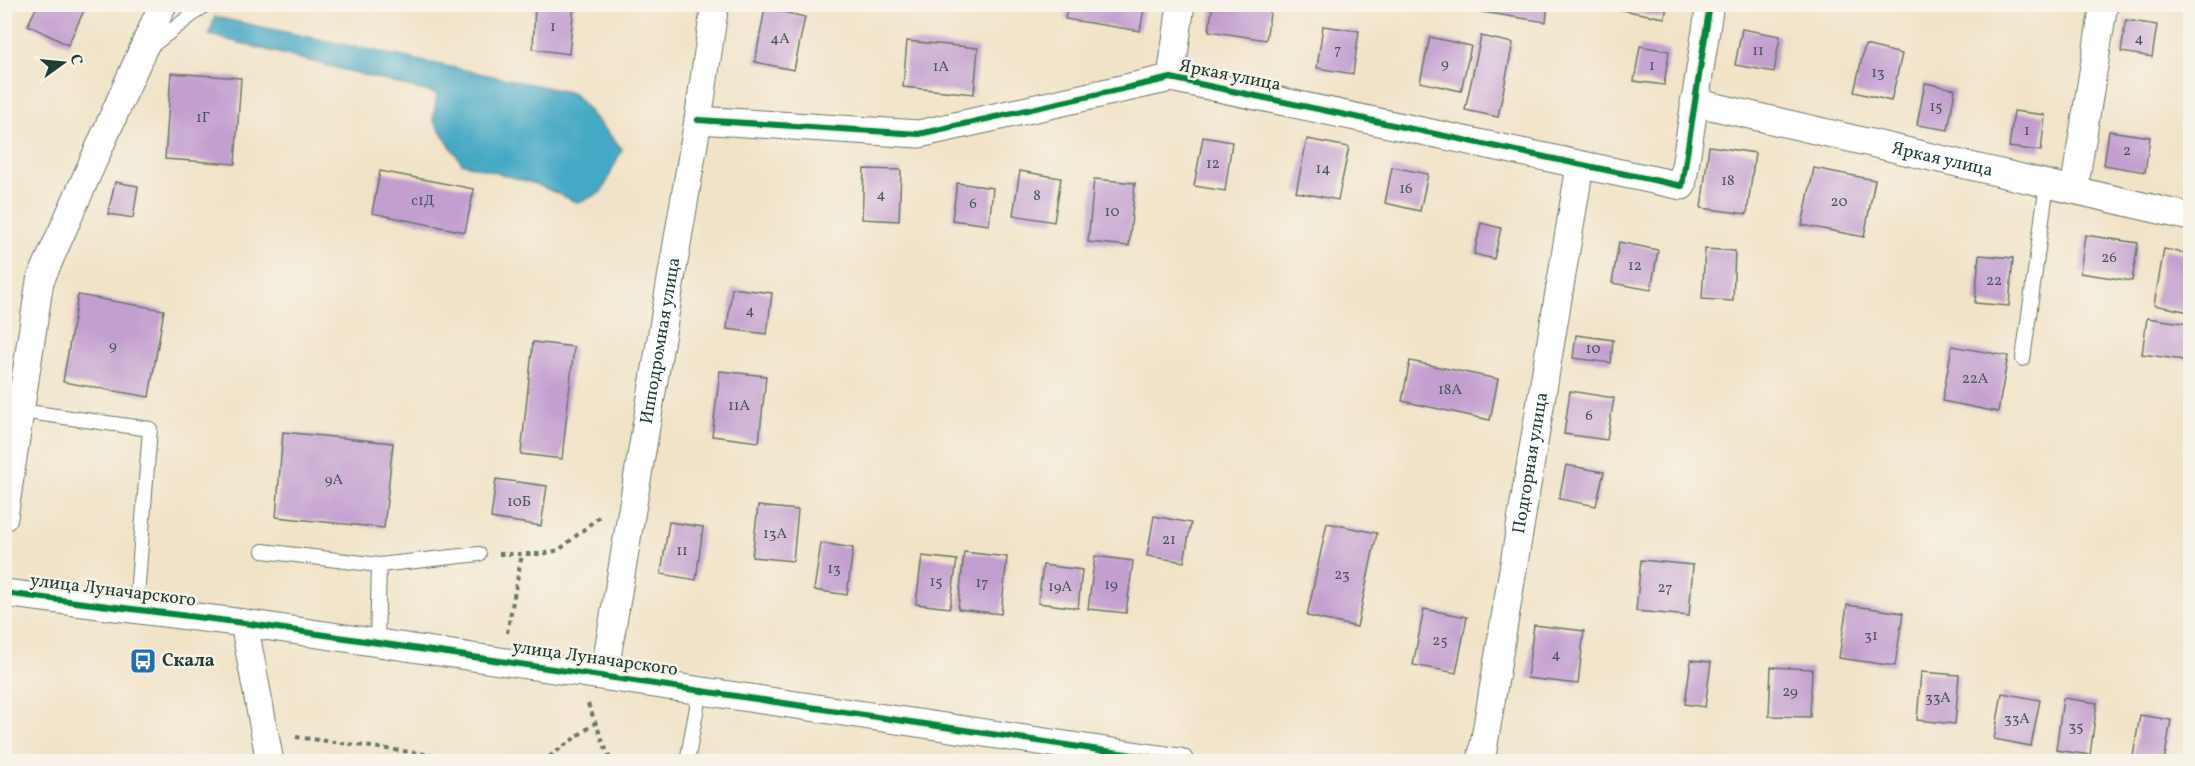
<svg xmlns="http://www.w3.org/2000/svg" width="2195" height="766" viewBox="0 0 2195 766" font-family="Vollkorn,serif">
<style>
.water{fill:#44a8c4;stroke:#32727c;stroke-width:1.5}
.building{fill:#c39fcf}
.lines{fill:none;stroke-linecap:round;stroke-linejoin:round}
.lane-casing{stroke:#687767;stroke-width:16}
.street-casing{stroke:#687767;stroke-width:29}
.path{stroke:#687767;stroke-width:4;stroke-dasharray:4.5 4.5;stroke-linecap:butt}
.lane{stroke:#fff;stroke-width:14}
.street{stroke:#fff;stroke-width:27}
.cycleway-casing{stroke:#f7f3e8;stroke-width:10}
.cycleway{stroke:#00873e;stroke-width:6}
.labels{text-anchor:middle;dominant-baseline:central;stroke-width:5;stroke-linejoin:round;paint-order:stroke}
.number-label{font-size:15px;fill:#48565b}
.street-label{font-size:18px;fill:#1f3d34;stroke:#f7f3e8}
.poi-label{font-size:18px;font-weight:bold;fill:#1f3d34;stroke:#f7f3e8;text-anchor:start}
</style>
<rect width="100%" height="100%" fill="#f7f3e8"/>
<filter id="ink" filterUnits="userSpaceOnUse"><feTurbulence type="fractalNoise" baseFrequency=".0167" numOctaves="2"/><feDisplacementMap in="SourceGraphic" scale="12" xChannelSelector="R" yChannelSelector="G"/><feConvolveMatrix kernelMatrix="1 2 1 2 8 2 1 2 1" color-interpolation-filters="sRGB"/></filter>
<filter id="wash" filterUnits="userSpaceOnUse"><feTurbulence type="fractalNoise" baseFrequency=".008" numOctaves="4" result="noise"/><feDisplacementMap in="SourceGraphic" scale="24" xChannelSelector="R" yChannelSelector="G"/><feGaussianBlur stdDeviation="1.35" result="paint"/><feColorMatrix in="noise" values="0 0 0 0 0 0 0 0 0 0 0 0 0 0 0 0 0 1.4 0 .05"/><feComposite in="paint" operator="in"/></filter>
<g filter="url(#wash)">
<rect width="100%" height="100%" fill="#f1e3c7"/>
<path class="water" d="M215,17L573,93L622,149L602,192L578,203L536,184L462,163L433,120L437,94L209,35Z"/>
<g id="blocks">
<path class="building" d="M38,4H87L68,45L28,25Z
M1068,4H1145L1140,31L1065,19Z
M1213,4H1258L1271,7L1266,40L1209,31Z
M1451,4H1548L1546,22L1451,7Z
M1617,4H1667L1665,18L1616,9Z
M535,5H574L569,54L533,49Z
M765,8L805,17L794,70L755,62Z
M2126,20L2157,25L2152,57L2121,52Z
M1323,26L1359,31L1353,74L1317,68Z
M1742,29L1780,36L1774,72L1735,65Z
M1481,36L1513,43L1498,117L1465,110Z
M1430,37L1471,46L1461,91L1420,82Z
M907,41L978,48L974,94L903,87Z
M1865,45L1902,54L1891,101L1854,92Z
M1640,46L1669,51L1664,85L1634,81Z
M171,73L241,78L235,164L165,159Z
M1925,83L1955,89L1948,130L1917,125Z
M2014,111L2045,115L2041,151L2009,147Z
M2109,131L2150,137L2145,172L2104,165Z
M1203,137L1232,142L1225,191L1194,186Z
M1307,139L1349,147L1338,200L1296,192Z
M1709,146L1755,153L1747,214L1701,208Z
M1392,167L1428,174L1420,211L1385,203Z
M1814,168L1875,180L1864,237L1802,225Z
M864,169L901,170L899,221L862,219Z
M380,171L474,189L465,232L372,213Z
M1020,171L1061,178L1054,222L1013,215Z
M1094,179L1135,183L1129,246L1088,242Z
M115,182L138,186L133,218L108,214Z
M957,183L993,188L989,225L952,220Z
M1481,223L1501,228L1494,259L1474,254Z
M2085,235L2138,243L2132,281L2080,273Z
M1619,242L1658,250L1651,290L1612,283Z
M1705,249L1735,251L1733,301L1702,299Z
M2164,249L2190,254V312L2154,305Z
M1979,255L2013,258L2009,306L1975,303Z
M732,288L772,293L767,334L727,329Z
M78,295L164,310L149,397L63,382Z
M2147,318L2190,324V361L2142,354Z
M1576,335L1613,340L1611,363L1573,358Z
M533,342L574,347L562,459L521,454Z
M1952,346L2008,356L1998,412L1942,401Z
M1410,361L1498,379L1490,420L1402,401Z
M720,371L766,376L759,442L712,436Z
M1570,391L1614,398L1607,440L1564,434Z
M283,432L393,443L384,528L276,517Z
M1566,465L1604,472L1596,506L1559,499Z
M496,479L547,486L541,526L491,518Z
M758,506L798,510L793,561L752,557Z
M1154,516L1191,523L1184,562L1147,556Z
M669,522L703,527L696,580L661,574Z
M1327,523L1377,533L1357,627L1307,616Z
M821,543L853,548L847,595L814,590Z
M964,552L1007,557L1001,614L958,609Z
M922,556L957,560L950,608L916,604Z
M1095,556L1133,561L1126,613L1088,609Z
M1641,560L1693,565L1689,616L1636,611Z
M1043,565L1082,570L1078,608L1038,603Z
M1847,605L1903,613L1895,666L1839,658Z
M1424,609L1467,617L1456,673L1413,665Z
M1534,625L1584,631L1578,684L1527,678Z
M1691,660L1711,662L1705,707L1685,704Z
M1771,667L1812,669L1810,717L1769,716Z
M1921,672L1959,675L1955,724L1917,720Z
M2002,693L2040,700L2031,746L1994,739Z
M2063,698L2097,703L2090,755L2056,750Z
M2140,715L2171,720L2164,762H2132Z"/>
</g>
</g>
<g filter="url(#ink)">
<use href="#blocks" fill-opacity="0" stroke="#687767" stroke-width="1.5"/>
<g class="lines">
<defs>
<path id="lane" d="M149,48L206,4
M2023,359L2047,183
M21,411L150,429L136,609
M263,551L379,565L377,643
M379,565L479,554
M687,762L700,690"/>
<g id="street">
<path d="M1171,78L1181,4"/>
<path id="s1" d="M1694,102L2190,217"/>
<path d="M698,120L919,134L1171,78L1682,186L1710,4"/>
<path d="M2074,190L2104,4"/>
<path d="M4,517L40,281L163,4"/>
<path d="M4,593L244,623L1180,762"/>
<path d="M244,623L270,762"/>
<path id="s2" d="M604,675L698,120L715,4"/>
<path id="s3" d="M1481,762L1580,166"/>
</g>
</defs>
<use href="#lane" class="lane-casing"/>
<use href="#street" class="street-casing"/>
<path class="path" d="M499,554H542L559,550L601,515
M507,633L522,554
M588,704L611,762
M296,737L486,762
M542,762L595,723"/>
<use href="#lane" class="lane"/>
<use href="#street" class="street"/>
<defs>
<path id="cycleway" d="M698,120L919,134L1171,78L1682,186L1710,4
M4,593L244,623L1180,762"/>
</defs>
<use href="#cycleway" class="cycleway-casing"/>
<use href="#cycleway" class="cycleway"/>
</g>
</g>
<defs>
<symbol id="bus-square" viewBox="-11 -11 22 22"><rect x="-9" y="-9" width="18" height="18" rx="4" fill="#1f6fb2" stroke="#f7f3e8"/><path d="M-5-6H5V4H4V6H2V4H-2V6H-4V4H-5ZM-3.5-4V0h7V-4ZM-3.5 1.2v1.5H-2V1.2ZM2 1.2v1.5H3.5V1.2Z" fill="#fff"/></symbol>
</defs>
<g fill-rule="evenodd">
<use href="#bus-square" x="128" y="646" width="30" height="30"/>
</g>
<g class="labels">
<g class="number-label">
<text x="553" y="27">1</text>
<text x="780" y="39">4А</text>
<text x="2139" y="39">4</text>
<text x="1338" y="50">7</text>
<text x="1758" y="51">11</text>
<text x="1445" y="64">9</text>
<text x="1652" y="66">1</text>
<text x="941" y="67">1А</text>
<text x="1878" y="73">13</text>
<text x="1936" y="107">15</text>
<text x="203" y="118">1Г</text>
<text x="2027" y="131">1</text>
<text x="2127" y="151">2</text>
<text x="1213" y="164">12</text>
<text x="1323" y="169">14</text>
<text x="1728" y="181">18</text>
<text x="1406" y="189">16</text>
<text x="881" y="195">4</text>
<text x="1037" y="196">8</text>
<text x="423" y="201">с1Д</text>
<text x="1839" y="202">20</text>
<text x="973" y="204">6</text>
<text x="1112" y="212">10</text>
<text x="2109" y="258">26</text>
<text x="1635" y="266">12</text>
<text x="1994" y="281">22</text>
<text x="750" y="311">4</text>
<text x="113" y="346">9</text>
<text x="1593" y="349">10</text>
<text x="1975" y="379">22А</text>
<text x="1450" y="390">18А</text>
<text x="739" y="406">11А</text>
<text x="1589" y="416">6</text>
<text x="334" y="480">9А</text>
<text x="519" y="502">10Б</text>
<text x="775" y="534">13А</text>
<text x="1169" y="540">21</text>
<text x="682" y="551">11</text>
<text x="834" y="569">13</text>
<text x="1342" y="575">23</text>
<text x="936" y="582">15</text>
<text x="982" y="583">17</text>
<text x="1111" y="585">19</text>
<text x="1060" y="587">19А</text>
<text x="1665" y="588">27</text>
<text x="1871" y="636">31</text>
<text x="1440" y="641">25</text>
<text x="1556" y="655">4</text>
<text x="1790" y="692">29</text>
<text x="1938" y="698">33А</text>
<text x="2017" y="719">33А</text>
<text x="2076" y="727">35</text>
</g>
<g class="street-label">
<text transform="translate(1230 76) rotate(11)">Яркая улица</text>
<text stroke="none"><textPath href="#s1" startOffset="255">Яркая улица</textPath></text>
<text stroke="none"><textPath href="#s2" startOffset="339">Ипподромная улица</textPath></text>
<text stroke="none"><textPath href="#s3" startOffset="303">Подгорная улица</textPath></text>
<text transform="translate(113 591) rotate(7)">улица Луначарского</text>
<text transform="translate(595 659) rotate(8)">улица Луначарского</text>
</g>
<g class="poi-label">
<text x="162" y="661">Скала</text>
</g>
</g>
<rect width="2195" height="766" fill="none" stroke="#f7f3e8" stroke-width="24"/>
<g transform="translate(63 63) rotate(75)" stroke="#f7f3e8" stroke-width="4.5" paint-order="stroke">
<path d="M0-4.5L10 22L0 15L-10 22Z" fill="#1f3d34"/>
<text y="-9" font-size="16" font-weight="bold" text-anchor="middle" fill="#1f3d34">С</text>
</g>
</svg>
